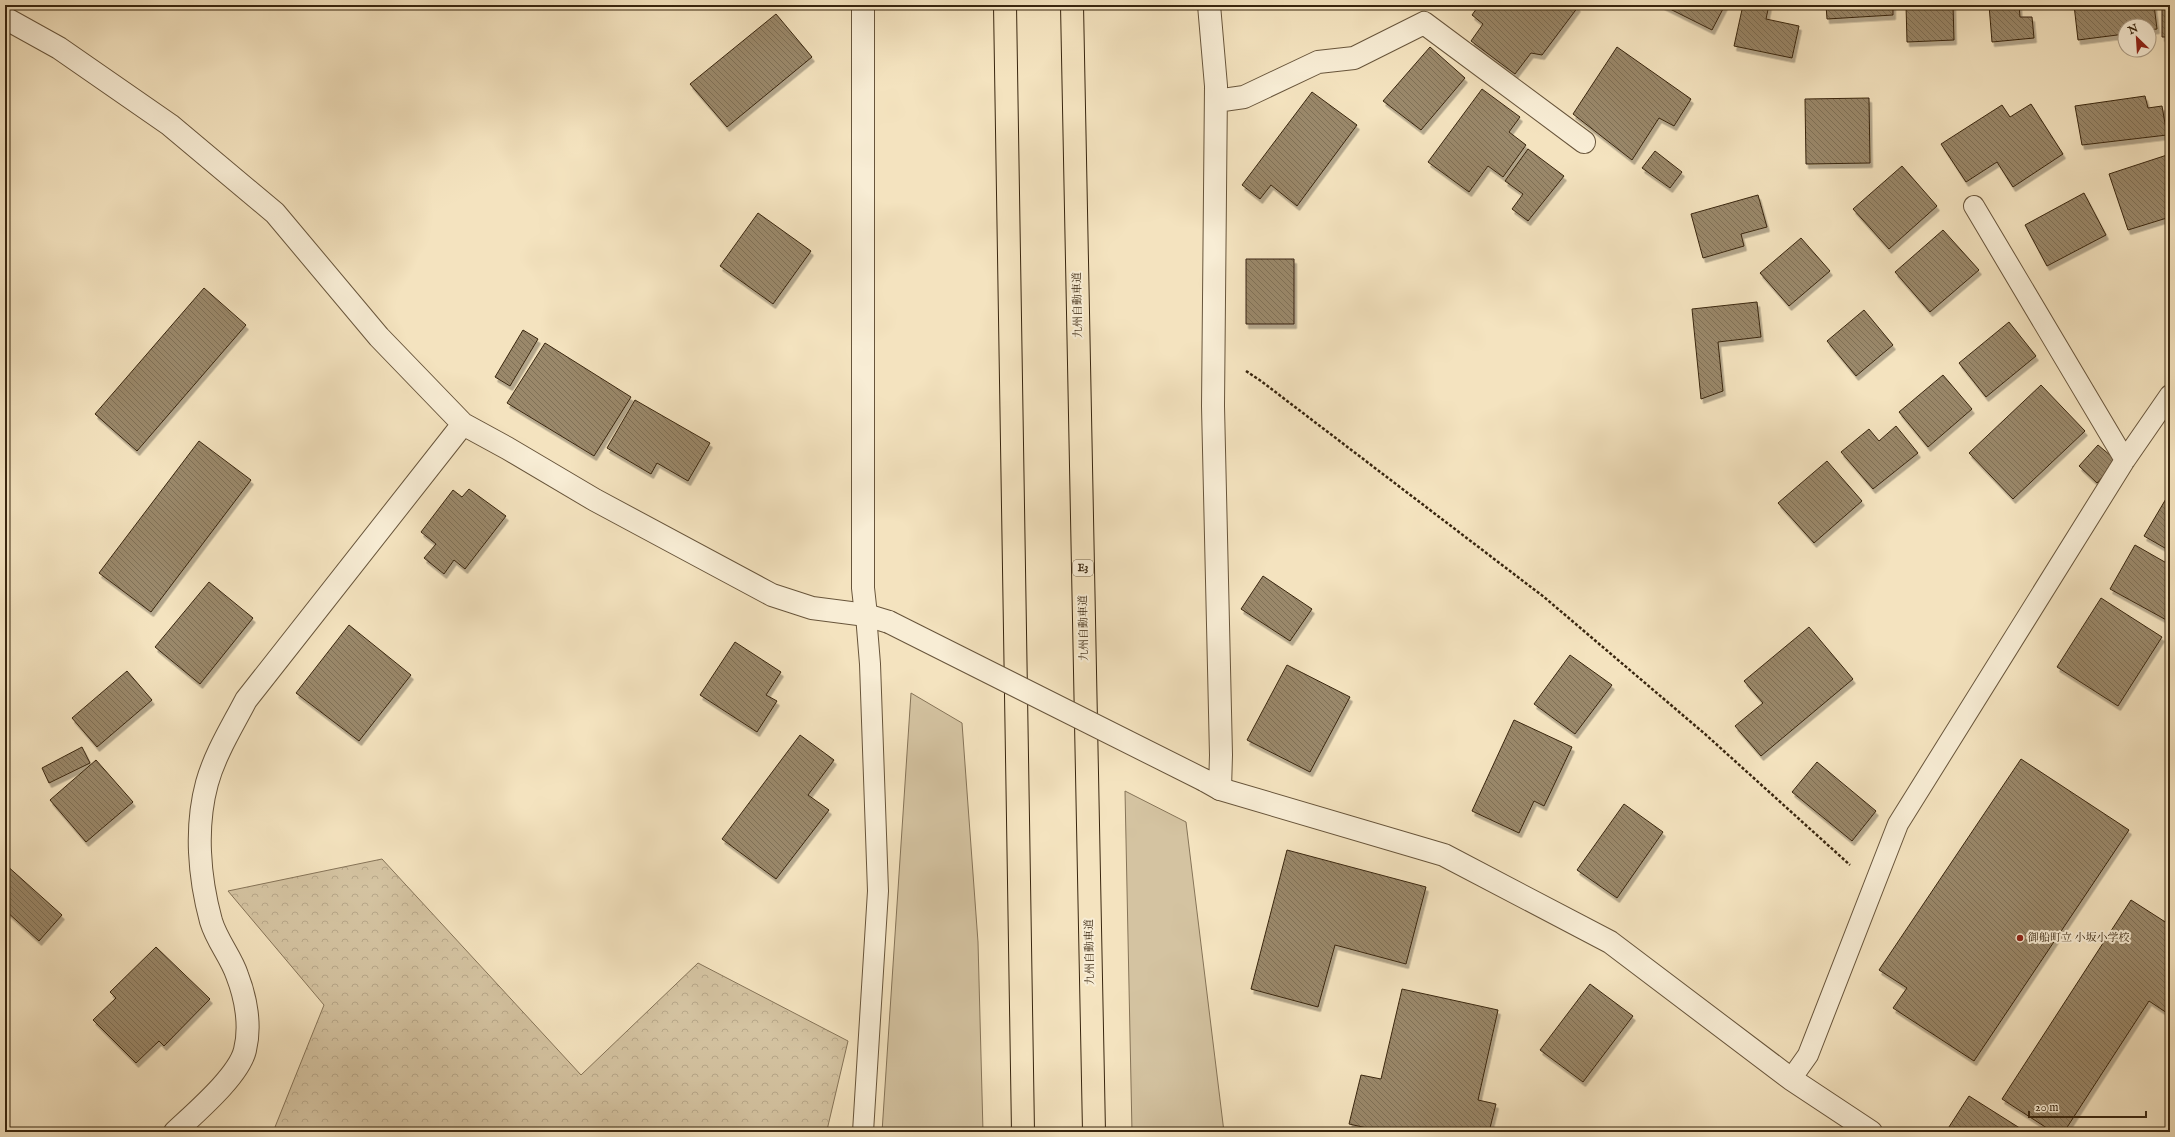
<svg xmlns="http://www.w3.org/2000/svg" width="2175" height="1137" viewBox="0 0 2175 1137" font-family="'IM FELL English','Noto Serif JP',serif">
<style>
.green{fill:#d4c3a1;stroke:#867458}
.forest{fill:url(#forest-crowns);stroke:#867458}
.building{fill:url(#building-back-hatch);stroke:#39260f;filter:url(#shadow)}
.lines{fill:none;stroke-linecap:round;stroke-linejoin:round}
.service-casing{stroke:#68553b;stroke-width:22}
.minor-casing{stroke:#68553b;stroke-width:24}
.tertiary-casing{stroke:#68553b;stroke-width:24}
.motorway-casing{stroke:#39260f;stroke-width:24}
.path{stroke:#39260f;stroke-width:2.5;stroke-dasharray:3 2;stroke-linecap:butt}
.service{stroke:#f8edd5;stroke-width:20}
.minor{stroke:#f8edd5;stroke-width:22}
.tertiary{stroke:#f8edd5;stroke-width:22}
.motorway{stroke:#f4e3bf;stroke-width:22}
.tertiary-bridge-casing{stroke:#68553b;stroke-width:24;stroke-linecap:butt}
.tertiary-bridge{stroke:#f8edd5;stroke-width:22}
.poi-dot{fill:#8f2418;stroke:#f8edd5;stroke-width:1.5}
.labels{text-anchor:middle;dominant-baseline:central;stroke-width:4;stroke-linejoin:round;paint-order:stroke}
.shield{fill:#f8edd5;stroke:#72624a;stroke-width:1}
.shield-label{font-size:10px;font-weight:bold;fill:#39260f}
.street-label{font-size:11px;fill:#39260f;stroke:#f8edd5}
.poi-label{font-size:11px;fill:#39260f;stroke:#f8edd5;text-anchor:start}
</style>
<defs>
<pattern id="forest-crowns" width="20" height="18" patternUnits="userSpaceOnUse"><rect width="20" height="18" fill="#d4c3a1"/><path d="M2 6a3 3 0 1 1 6 0M12 15a3 3 0 1 1 6 0" fill="none" stroke="#b7a789"/></pattern>
<pattern id="building-back-hatch" width="6" height="6" patternUnits="userSpaceOnUse"><rect width="6" height="6" fill="#9a886b"/><path d="M-1 5l2 2M0 0l6 6M5-1l2 2" fill="none" stroke="#7f6f56"/></pattern>
<filter id="shadow"><feDropShadow dx="2.5" dy="4.5" stdDeviation="0" flood-color="#0004"/></filter>
</defs>
<rect width="100%" height="100%" fill="#f4e3bf"/>
<filter id="stains"><feTurbulence type="fractalNoise" baseFrequency=".005" numOctaves="4"/><feColorMatrix values="0 0 0 0 .2 0 0 0 0 .09 0 0 0 0 .02 0 0 0 .5 -.17"/></filter>
<radialGradient id="worn" r=".72"><stop offset=".6" stop-color="#630" stop-opacity="0"/><stop offset="1" stop-color="#630" stop-opacity=".3"/></radialGradient>
<path class="green" d="M911,693L962,723L978,942L983,1132H882Z
M1125,791L1186,822L1224,1132H1132Z"/>
<path class="forest" d="M382,859L581,1075L698,963L848,1041L827,1130L823,1132H273L324,1005L228,891Z"/>
<path class="building" d="M1479,5H1576L1578,7L1542,55L1531,53L1515,74L1471,41L1483,24L1472,15Z
M1662,5H1725L1712,30Z
M1743,5H1769L1766,19L1799,26L1792,58L1734,46Z
M1826,5H1893V15L1827,19Z
M1906,5H1953L1954,40L1907,42Z
M1989,5H2019L2020,17H2032L2034,38L1992,42Z
M2074,5H2154L2157,29L2149,30V26H2125V34L2078,40Z
M2162,5H2170V37H2162Z
M776,14L812,57L727,127L690,84Z
M1430,47L1465,78L1421,130L1383,101Z
M1617,47L1691,99L1674,126L1659,118L1632,160L1573,114Z
M1482,89L1520,117L1509,132L1526,145L1503,177L1488,166L1469,192L1428,162Z
M1312,92L1357,125L1297,206L1271,185L1260,199L1242,185Z
M2145,96L2148,108L2162,106L2167,135L2082,145L2075,106Z
M1869,98L1870,163L1806,164L1805,99Z
M2031,104L2063,154L2013,187L1997,162L1966,182L1941,144L2002,105L2010,117Z
M1528,149L1564,176L1528,221L1512,209L1523,194L1505,181Z
M1655,151L1682,172L1670,188L1642,168Z
M2170,154V217L2128,230L2109,174Z
M1902,166L1937,206L1889,249L1853,209Z
M2084,193L2106,235L2047,266L2025,225Z
M1758,195L1767,227L1741,234L1744,246L1703,258L1691,214Z
M758,213L811,251L773,304L720,266Z
M1943,230L1979,270L1930,312L1895,272Z
M1801,238L1830,271L1789,306L1760,273Z
M1246,259H1294V324H1246Z
M204,288L246,325L137,451L95,414Z
M1757,302L1761,337L1718,342L1723,391L1701,399L1692,309Z
M1864,310L1893,345L1856,376L1827,341Z
M2009,322L2036,356L1986,397L1959,363Z
M523,330L538,339L510,386L495,377Z
M545,343L631,397L594,456L507,403Z
M1943,375L1972,409L1928,447L1899,412Z
M2041,385L2085,431L2013,499L1969,453Z
M635,400L710,443L688,481L657,463L651,474L607,448Z
M1896,426L1918,453L1873,489L1841,452L1869,429L1879,441Z
M199,441L251,480L151,612L99,573Z
M2098,445L2117,461L2097,483L2079,466Z
M1827,461L1862,501L1814,543L1778,503Z
M469,489L506,516L465,569L454,560L444,574L424,558L436,544L421,532L453,490L462,497Z
M2170,492V551L2144,536Z
M2135,545L2170,565V622L2110,589Z
M1263,576L1312,609L1290,641L1241,609Z
M209,582L253,618L200,684L155,647Z
M2101,598L2162,637L2118,706L2057,667Z
M349,625L411,675L359,741L296,693Z
M1809,627L1853,679L1761,756L1735,726L1763,703L1744,681Z
M735,642L781,672L766,695L777,701L757,732L700,695Z
M1570,655L1612,685L1575,734L1534,704Z
M1287,665L1350,697L1310,772L1247,740Z
M127,671L152,700L97,747L72,718Z
M1514,720L1572,747L1544,806L1534,801L1519,833L1472,811Z
M800,735L834,760L808,795L829,810L776,879L722,839Z
M82,747L90,763L49,783L42,768Z
M2021,759L2129,830L1974,1061L1893,1008L1907,988L1879,970Z
M96,760L133,802L86,842L50,800Z
M1817,762L1876,811L1852,841L1792,792Z
M1624,804L1663,832L1617,898L1577,870Z
M1287,850L1426,887L1406,964L1335,945L1318,1007L1251,989Z
M5,864L62,915L39,941L5,910Z
M2131,900L2170,925V1015L2149,1001L2064,1132H2053L2002,1099Z
M156,947L210,999L164,1046L159,1041L136,1063L93,1020L116,998L110,992Z
M1590,984L1633,1016L1583,1082L1540,1050Z
M1402,989L1498,1010L1478,1100L1496,1104L1489,1132H1385L1349,1124L1361,1075L1381,1079Z
M1969,1096L2026,1132H1951L1947,1130Z"/>
<g class="lines">
<defs>
<path id="service" d="M1974,206L2125,460
M1791,1079L1808,1055L1898,824L2125,460L2170,395
M863,1132L878,891L870,664L866,615"/>
<path id="minor" d="M863,5V588L866,615
M1209,5L1216,86L1213,406L1221,755L1220,789
M1216,101L1244,97L1318,62L1354,58L1424,23L1584,142"/>
<path id="tertiary" d="M5,18L59,48L170,125L275,213L379,337L463,424L507,448L595,500L772,595L812,608L866,615L889,622
M1204,780L1220,789L1444,855L1610,942L1791,1079L1871,1132
M175,1132C195,1113 239,1076 245,1050C251,1026 246,998 237,975C231,957 217,941 211,921C199,877 195,827 207,783C215,754 232,727 246,700L463,424"/>
<path id="motorway" d="M1005,5L1023,1132
M1072,5L1094,1132"/>
</defs>
<use href="#service" class="service-casing"/>
<use href="#minor" class="minor-casing"/>
<use href="#tertiary" class="tertiary-casing"/>
<use href="#motorway" class="motorway-casing"/>
<path class="path" d="M1246,371L1261,381L1544,597L1705,734L1850,865"/>
<use href="#service" class="service"/>
<use href="#minor" class="minor"/>
<use href="#tertiary" class="tertiary"/>
<use href="#motorway" class="motorway"/>
<defs>
<path id="tertiary-bridge" d="M889,622L1204,780"/>
</defs>
<use href="#tertiary-bridge" class="tertiary-bridge-casing"/>
<use href="#tertiary-bridge" class="tertiary-bridge"/>
</g>
<circle class="poi-dot" cx="2020" cy="938" r="4"/>
<g class="labels">
<rect class="shield" x="1073" y="560" width="20" height="16" rx="3"/>
<g class="shield-label">
<text x="1083" y="568">E3</text>
</g>
<g class="street-label">
<text transform="translate(1078 305) rotate(-91)">九州自動車道</text>
<text transform="translate(1084 628) rotate(-91)">九州自動車道</text>
<text transform="translate(1090 952) rotate(-91)">九州自動車道</text>
</g>
<g class="poi-label">
<text x="2028" y="938">御船町立 小坂小学校</text>
</g>
</g>
<rect width="2175" height="1137" fill="none" stroke="#f4e3bf" stroke-width="20"/>
<rect x="6" y="6" width="2163" height="1125" fill="none" stroke="#39260f" stroke-width="2"/>
<rect x="10" y="10" width="2155" height="1117" fill="none" stroke="#39260f"/>
<g transform="translate(2137 38) rotate(335)"><circle r="19" fill="#f8edd5" stroke="#ac9d86"/>
<path d="M0-3L7 15L0 10L-7 15Z" fill="#8f2418"/>
<text y="-6" font-size="11" font-weight="bold" text-anchor="middle" fill="#39260f">N</text>
</g>
<path d="M2029 1111v6h117v-6" fill="none" stroke="#39260f" stroke-width="2"/>
<text x="2035" y="1111" font-size="12" fill="#39260f" stroke="#f8edd5" stroke-width="3" paint-order="stroke">20 m</text>
<rect width="100%" height="100%" filter="url(#stains)"/>
<rect width="100%" height="100%" fill="url(#worn)"/>
</svg>
